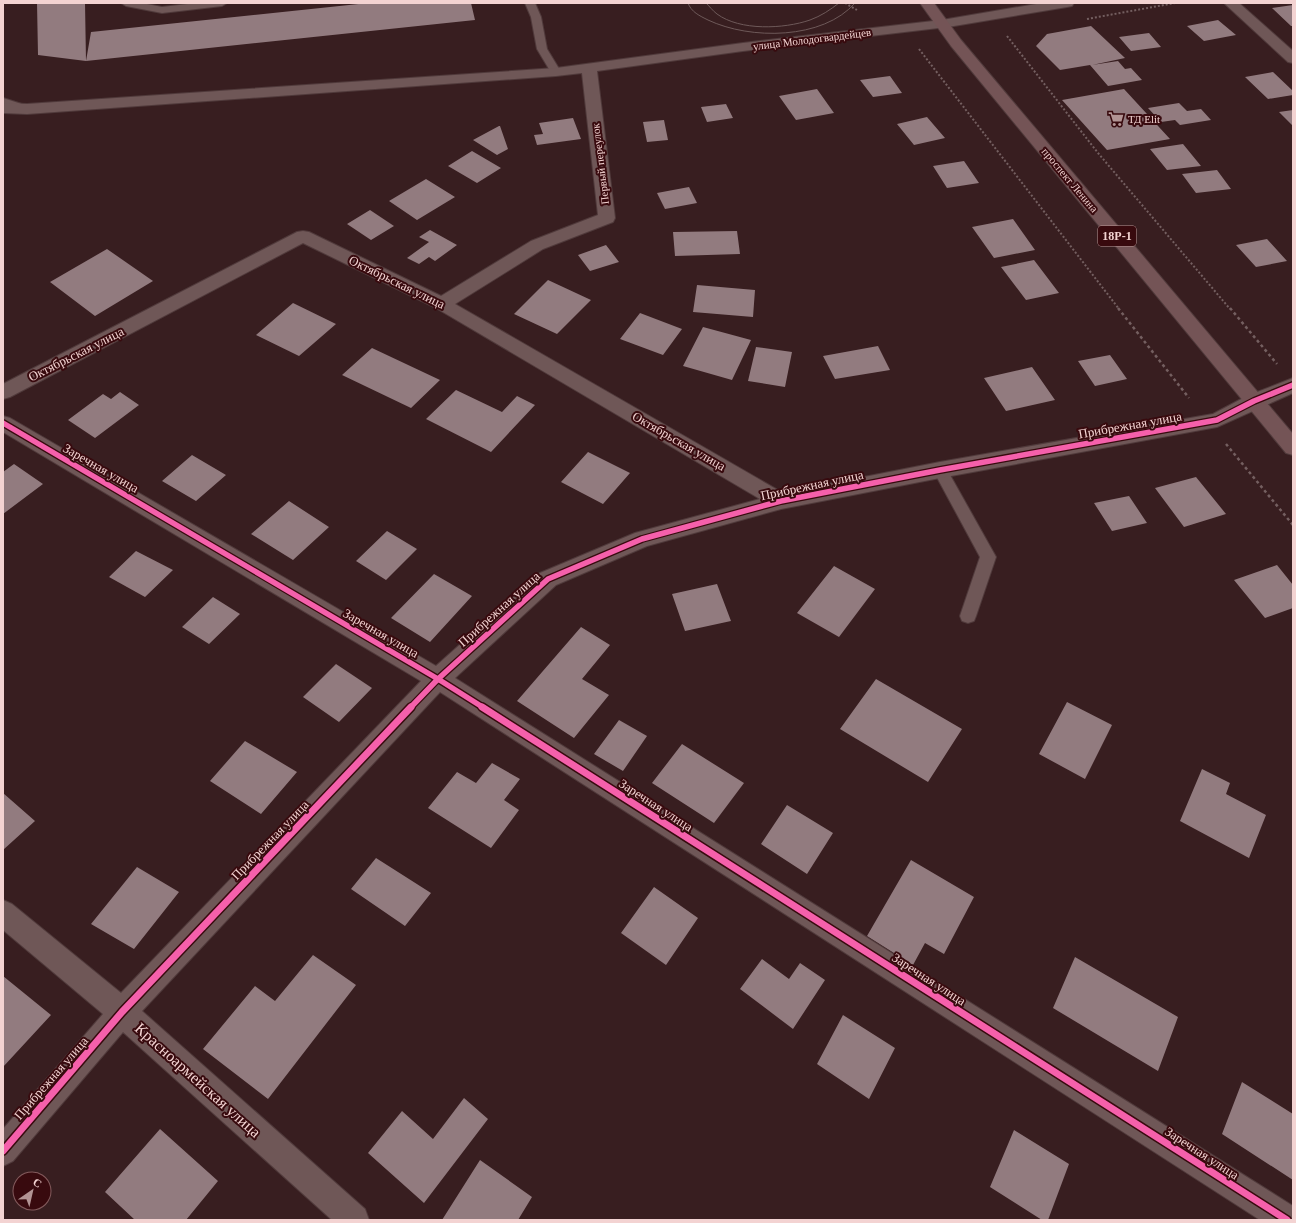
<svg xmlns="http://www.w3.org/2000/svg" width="1296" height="1223" viewBox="0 0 1296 1223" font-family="'Times New Roman',serif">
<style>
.building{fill:#927b7f}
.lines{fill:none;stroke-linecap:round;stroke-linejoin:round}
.service-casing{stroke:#503a3b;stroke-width:2}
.minor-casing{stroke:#503a3b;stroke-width:2}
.tertiary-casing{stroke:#503a3b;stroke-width:2}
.primary-casing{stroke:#503a3b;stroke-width:2}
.path-far1{stroke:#745f60;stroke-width:2;stroke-dasharray:2 2;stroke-linecap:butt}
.path{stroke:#745f60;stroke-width:2.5;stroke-dasharray:3 3;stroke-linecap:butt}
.service{fill:#6f5757;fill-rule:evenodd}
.minor{fill:#6f5757;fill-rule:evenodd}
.tertiary{fill:#6f5757;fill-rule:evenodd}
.primary{fill:#745456;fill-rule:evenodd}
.tram{stroke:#6e5959;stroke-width:1}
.cycleway-far1-casing{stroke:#380a0e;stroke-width:8}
.cycleway-casing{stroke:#380a0e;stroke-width:10}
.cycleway-far1{stroke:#f560ab;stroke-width:5.5}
.cycleway{stroke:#f560ab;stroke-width:7}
.labels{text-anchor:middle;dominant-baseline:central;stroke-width:4;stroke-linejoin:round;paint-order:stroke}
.far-street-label{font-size:11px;fill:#f3d3d2;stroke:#380a0e}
.far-poi-label{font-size:11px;fill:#f3d3d2;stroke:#380a0e;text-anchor:start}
.shield{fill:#380a0e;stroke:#bb9797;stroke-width:1}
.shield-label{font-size:12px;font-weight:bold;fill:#f3d3d2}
.street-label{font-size:13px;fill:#f3d3d2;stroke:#380a0e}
.near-street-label{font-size:16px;fill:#f3d3d2;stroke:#380a0e}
</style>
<rect width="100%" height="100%" fill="#381e20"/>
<path class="building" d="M37,3H85L86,61L38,55Z
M368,3H471L475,20L86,61L91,32Z
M1293,5V26H1291L1272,8Z
M1218,20L1236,35L1204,41L1187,26Z
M1091,26L1125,58L1092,65L1118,61L1125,69L1131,68L1142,80L1108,86L1090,65L1060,70L1036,46L1047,34Z
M1149,33L1161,47L1131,51L1119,37Z
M1273,72L1293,91V95L1268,99L1245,77Z
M890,76L902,93L873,97L860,80Z
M817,89L834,113L796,120L779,96Z
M1124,89L1170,139L1107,150L1062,100Z
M1179,103L1187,111L1201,109L1211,120L1180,125L1175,120L1161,122L1148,108Z
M726,104L733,118L707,122L701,107Z
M1293,110V126L1279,112Z
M927,117L945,138L914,145L897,124Z
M573,118L581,139L537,145L534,135L543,134L539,123Z
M664,120L668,140L647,142L643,122Z
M499,126H500L508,149L497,155L473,140Z
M1183,144L1201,166L1167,170L1150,149Z
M472,151L501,168L477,183L448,166Z
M964,161L979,183L947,188L933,166Z
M1217,170L1231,189L1196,193L1182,174Z
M426,179L455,197L417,220L389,201Z
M689,187L697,203L665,209L657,193Z
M370,210L394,226L371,240L347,224Z
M1013,219L1035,250L994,258L972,227Z
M430,230L457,245L435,261L429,257L419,264L407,258L429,242L419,237Z
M737,231L740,254L675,256L673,232Z
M1267,239L1287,261L1256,267L1236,245Z
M606,245L619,262L590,271L578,255Z
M107,249L153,281L95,316L50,282Z
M1034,260L1059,293L1026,300L1001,267Z
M548,280L591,300L557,334L514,314Z
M697,285L755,290L753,317L693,312Z
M293,303L336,324L299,356L256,335Z
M640,313L682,329L663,355L620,339Z
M703,327L751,340L732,380L683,366Z
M878,346L890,370L835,379L823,356Z
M756,347L792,352L785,387L748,381Z
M372,348L440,380L411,408L342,375Z
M1110,355L1127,379L1095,386L1078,361Z
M1032,367L1055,400L1006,411L984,378Z
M456,390L502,412L517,396L535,405L491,452L426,419Z
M120,392L139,405L95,438L68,420L103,394L111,399Z
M588,452L630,473L603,504L561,482Z
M192,455L226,475L196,501L162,481Z
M14,464L43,484L3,514V472Z
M1196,477L1226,514L1184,527L1155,488Z
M1129,496L1147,523L1112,531L1094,503Z
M289,501L329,527L293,560L251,534Z
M387,531L417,549L386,580L356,561Z
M136,551L173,570L145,597L109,577Z
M1277,565L1293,585V608L1265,618L1234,580Z
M834,566L875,589L839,637L797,613Z
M434,574L472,596L430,642L391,618Z
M717,584L731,621L685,631L672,594Z
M213,597L240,614L209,644L182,627Z
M581,627L610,645L582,679L609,695L574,738L517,701Z
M336,664L372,688L339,722L303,697Z
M876,679L962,729L928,782L840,729Z
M1067,702L1112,725L1085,779L1039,754Z
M619,720L647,736L623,771L594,754Z
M245,741L297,772L261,814L210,781Z
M682,744L744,783L714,823L652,783Z
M492,763L520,779L504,800L519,810L491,848L428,808L457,772L476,783Z
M1202,769L1230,783L1226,794L1266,815L1249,858L1180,821Z
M3,793L35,821L3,850Z
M787,805L833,833L807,874L761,844Z
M376,858L431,893L405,926L351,889Z
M911,860L974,897L944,954L925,943L913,965L867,936Z
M137,867L179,892L134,949L91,924Z
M654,887L698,918L666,965L621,933Z
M313,955L356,985L268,1099L203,1049L255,986L275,1001Z
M1075,957L1178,1017L1158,1071L1053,1008Z
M762,959L789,979L800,963L825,980L793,1029L740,989Z
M3,976L51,1015L3,1067Z
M843,1015L895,1048L869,1099L817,1064Z
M1242,1082L1293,1114V1180L1222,1134Z
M464,1098L488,1119L424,1203L368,1153L402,1111L433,1139Z
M160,1129L218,1181L186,1220H135L105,1192Z
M1014,1130L1069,1164L1048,1220H1042L990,1187Z
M480,1160L532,1197L518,1220H442Z"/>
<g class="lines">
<defs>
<path id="service" d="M121,3H142L162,7L196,3H227L222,6L162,13L126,6Z
M525,3H535L541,17L547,49L561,72L560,74H552L537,49L531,17Z
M3,98L31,107L33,109L27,112L3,105Z
M940,464L945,466L996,557L976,616L974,621L968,623L962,621L960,616L980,557L933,470L935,466Z"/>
<path id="minor" d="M1224,3H1239L1293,51V63L1288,62Z
M942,20L947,21L949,24L947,27L743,51L597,71L615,218L613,222L543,249L455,304L783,493L940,462L1213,414L1247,396L1293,378V393L1217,427L940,478L781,509L647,546L556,585L455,678L1293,1206V1220H1260L440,692L142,1011L365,1209L369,1220H332L123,1032L13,1161L3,1166V1129L103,1014L3,930V900L12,904L121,993L421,681L3,432V416L10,418L436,666L540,573L635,533L760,499L436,308L303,243L10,397L3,399V384L297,232L303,231L309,232L441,296L531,241L598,215L582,73L556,76L27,114L3,113V103L27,104L556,68L743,43Z"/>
<path id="tertiary" d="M1042,3H1074L1072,6L1067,7L942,28L937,27L935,24L937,21L942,20Z"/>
<path id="primary" d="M920,3H934L961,40L1293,434V455L1286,453L951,46Z"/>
</defs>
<use href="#service" class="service-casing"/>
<use href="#minor" class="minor-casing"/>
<use href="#tertiary" class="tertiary-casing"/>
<use href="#primary" class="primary-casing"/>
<path class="path-far1" d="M845,3L857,10
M1087,19L1175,3
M1007,36L1098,153L1230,309
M919,49L1119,309"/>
<path class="path" d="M1118,308L1189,398
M1230,308L1277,364
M1226,444L1293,525"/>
<use href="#service" class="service"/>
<use href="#minor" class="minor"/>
<use href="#tertiary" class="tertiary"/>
<use href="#primary" class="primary"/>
<path class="tram" d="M688,3C691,12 700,16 708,20C750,40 823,40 855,3
M706,3C710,7 713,11 717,14C740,31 784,29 810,20C821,16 830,10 839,3"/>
<defs>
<path id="cycleway-far1" d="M3,423L438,679L484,708
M410,708L438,679L548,579L642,539L781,501L940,470L1217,420L1254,401L1293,385"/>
<path id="cycleway" d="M482,707L1287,1220
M3,1151L122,1012L411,707"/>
</defs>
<use href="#cycleway-far1" class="cycleway-far1-casing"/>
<use href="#cycleway" class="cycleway-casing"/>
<use href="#cycleway-far1" class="cycleway-far1"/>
<use href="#cycleway" class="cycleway"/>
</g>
<defs>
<symbol id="supermarket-bare" viewBox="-9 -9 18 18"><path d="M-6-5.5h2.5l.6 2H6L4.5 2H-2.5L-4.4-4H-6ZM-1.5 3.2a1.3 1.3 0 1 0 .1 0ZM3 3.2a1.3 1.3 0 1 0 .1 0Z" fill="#b29494" stroke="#380a0e" stroke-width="2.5" paint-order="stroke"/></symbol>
</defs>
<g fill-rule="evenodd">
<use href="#supermarket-bare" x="1105" y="108" width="22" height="22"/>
</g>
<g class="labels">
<g class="far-street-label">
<text transform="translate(812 39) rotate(-7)">улица Молодогвардейцев</text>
<text transform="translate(600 164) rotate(-97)">Первый переулок</text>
<text transform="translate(1070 180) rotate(50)">проспект Ленина</text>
</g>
<g class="far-poi-label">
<text x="1128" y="119">ТД Elit</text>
</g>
<rect class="shield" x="1098" y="226" width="38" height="20" rx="3"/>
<g class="shield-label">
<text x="1117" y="236">18Р-1</text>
</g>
<g class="street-label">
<text transform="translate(397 282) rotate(26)">Октябрьская улица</text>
<text transform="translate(76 354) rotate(-27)">Октябрьская улица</text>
<text transform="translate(1130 425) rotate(-10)">Прибрежная улица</text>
<text transform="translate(679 441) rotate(30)">Октябрьская улица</text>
<text transform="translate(101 468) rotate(30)">Заречная улица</text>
<text transform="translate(812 485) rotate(-12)">Прибрежная улица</text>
<text transform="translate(499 609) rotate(-42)">Прибрежная улица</text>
<text transform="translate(381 633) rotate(30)">Заречная улица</text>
<text transform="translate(656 805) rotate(33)">Заречная улица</text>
<text transform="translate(270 840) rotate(-46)">Прибрежная улица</text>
<text transform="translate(929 979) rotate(33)">Заречная улица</text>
<text transform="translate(51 1078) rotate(-49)">Прибрежная улица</text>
<text transform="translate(1202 1153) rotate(33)">Заречная улица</text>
</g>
<g class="near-street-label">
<text transform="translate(198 1080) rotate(42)">Красноармейская улица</text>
</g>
</g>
<rect width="1296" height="1223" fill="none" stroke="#f3d3d2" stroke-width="8"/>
<g transform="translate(32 1191) rotate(34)"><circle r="19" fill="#380a0e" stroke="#835a5c"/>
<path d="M0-3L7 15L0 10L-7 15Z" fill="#b29494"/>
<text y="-6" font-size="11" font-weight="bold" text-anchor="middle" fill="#f3d3d2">С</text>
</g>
</svg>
